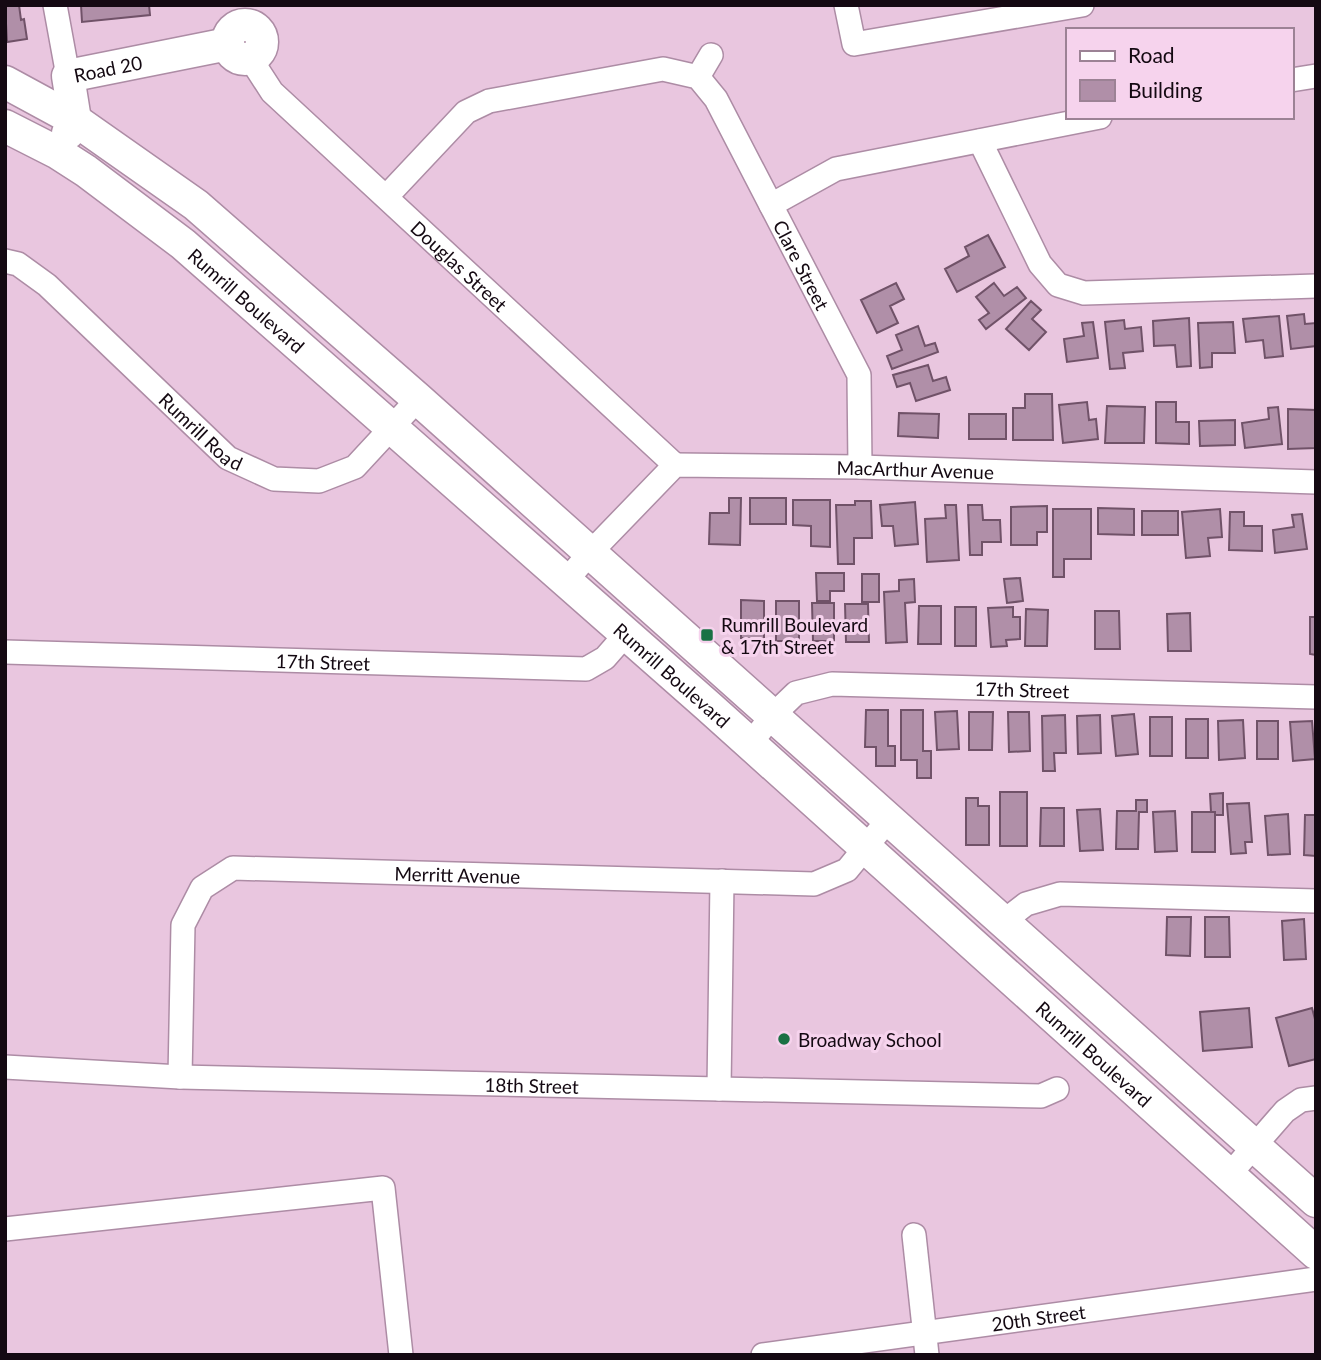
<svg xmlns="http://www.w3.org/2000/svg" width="1321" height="1360" viewBox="0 0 1321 1360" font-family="Lato,sans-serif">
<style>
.building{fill:#b08fa8;stroke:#705268;stroke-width:2}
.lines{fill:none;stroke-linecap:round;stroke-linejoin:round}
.street-casing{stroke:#ad8ca5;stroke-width:26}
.secondary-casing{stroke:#ad8ca5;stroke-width:35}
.street{stroke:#fff;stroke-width:23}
.secondary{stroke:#fff;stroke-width:32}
.poi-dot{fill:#1a7144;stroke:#f6d3ed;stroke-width:2.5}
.labels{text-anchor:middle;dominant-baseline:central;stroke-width:6;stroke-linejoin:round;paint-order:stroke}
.street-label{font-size:19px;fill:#140912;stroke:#f6d3ed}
.poi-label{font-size:19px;fill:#140912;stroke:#f6d3ed;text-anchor:start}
</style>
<rect width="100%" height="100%" fill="#e9c6df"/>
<path class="building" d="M5,5H19L21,20L24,19L27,39L7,42Z
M81,5H149L150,15L82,22Z
M988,235L1005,267L957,292L945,269L969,256L965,247Z
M896,283L904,299L890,306L898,323L877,333L861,300Z
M994,283L1004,296L1017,287L1026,298L986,329L979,320L989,313L976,297Z
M1031,301L1041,310L1032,319L1046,332L1029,350L1006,329Z
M1304,314L1305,324L1316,323V346L1291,349L1287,316Z
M1279,316L1283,356L1265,358L1263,340L1246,342L1243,319Z
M1189,318L1191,366L1177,367L1175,345L1154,346L1153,321Z
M1124,320L1125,329L1141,327L1143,351L1123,353L1125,368L1110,369L1105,322Z
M1093,322L1098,358L1067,362L1064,339L1084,336L1082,323Z
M1233,322L1235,353H1212V367L1200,368L1198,323Z
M918,326L925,346L935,343L938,352L892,369L887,356L902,350L896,335Z
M928,365L933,381L946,377L950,390L916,401L910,383L897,387L893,375Z
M1025,394H1052L1053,440H1013V408H1025Z
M1087,402L1089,420L1096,419L1098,439L1063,443L1059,405Z
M1156,402H1176V422H1189V444L1156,443Z
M1107,406L1145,407L1144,443H1105Z
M1278,407L1282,444L1245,448L1242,423L1269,419L1268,408Z
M1288,409L1316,410V448L1288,449Z
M899,413L939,414L938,438L898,436Z
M969,414H1006V439H969Z
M1235,420V445L1200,446L1199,421Z
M729,498H741L740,545L709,544L710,513H729Z
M750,498H786V524H750Z
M793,500H830V547L811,546V526L793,525Z
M855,501H871L872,538H854V564H838L836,505H855Z
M915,502L918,544L895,546L893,526H882L880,505Z
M945,505H956L959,560L927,562L925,519L946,518Z
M968,505H982L983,520H1000L1001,542H982V555H970Z
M1047,506V532H1037V545H1011V507Z
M1098,508L1134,509V535L1098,534Z
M1053,509H1091V559H1064V577H1053Z
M1220,509L1222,537L1208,538L1210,556L1186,558L1182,512Z
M1142,511H1178V535H1142Z
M1230,512H1244V526H1262V551L1229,550Z
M1302,514L1307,549L1275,553L1273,530L1294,527L1292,515Z
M816,573H844V591H830V601H817Z
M862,574H879V602H862Z
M1020,578L1023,601L1007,603L1004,579Z
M914,579L915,602L905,603L907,642L886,643L884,592L899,591V580Z
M741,600L764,601V638H741Z
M776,601H799V641H776Z
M812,603H834V641H813Z
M845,604H868L869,642H846Z
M919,606H941V644H918Z
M955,607H976V646H955Z
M1013,607V617H1020V639L1006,640L1007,646L991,647L988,608Z
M1026,609L1048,610L1047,646H1025Z
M1095,611H1119L1120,649H1095Z
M1190,613L1191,651H1168L1167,614Z
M1310,617H1316V655L1310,654Z
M866,710H888V746H895V766H876V747H865Z
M901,710H923V751H931V778H917V760H901Z
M957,711L959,749L937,750L935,712Z
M969,712H993L992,750H969Z
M1008,712H1029L1030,751L1009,752Z
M1134,714L1138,754L1116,756L1112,716Z
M1065,715L1066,753H1054L1055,771H1043L1042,716Z
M1100,715L1101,753L1078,754L1077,716Z
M1150,717H1172V756H1150Z
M1186,719H1208V758H1186Z
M1243,720L1245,758L1219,760L1218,721Z
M1257,721H1278V759H1257Z
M1312,721L1315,759L1293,761L1290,722Z
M1000,792H1027V846H1000Z
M1223,793V815H1215V812H1211L1210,794Z
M966,798H978V806H989V845H966Z
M1136,800H1147V812H1139L1138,849H1116L1117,811H1136Z
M1249,803L1252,842H1245L1246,853L1231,854L1227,804Z
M1041,808H1064V846H1040Z
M1100,809L1103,850L1080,851L1077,810Z
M1175,811L1177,851L1155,852L1153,812Z
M1192,812H1215V852H1192Z
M1288,814L1290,854L1268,855L1265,816Z
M1305,815H1316V856L1304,855Z
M1167,917H1191L1190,956L1166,955Z
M1205,917H1229L1230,957H1205Z
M1304,919L1306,959L1284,960L1282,921Z
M1249,1008L1252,1047L1203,1051L1200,1012Z
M1312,1008L1316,1023V1059L1289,1066L1276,1018Z"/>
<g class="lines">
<defs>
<g id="street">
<path d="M55,5L68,76"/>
<path d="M846,5L854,44L1082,5"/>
<path id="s1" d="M250,58L272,92L675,465"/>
<path d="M698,77L711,55"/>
<path d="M1291,80L1316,76"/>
<path d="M980,141L1040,264L1058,285L1084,293L1316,286"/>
<path id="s2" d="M386,197L466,112L489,101L663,69L698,77L716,99L859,375L860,467"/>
<path d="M771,205L836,169L1100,117"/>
<path id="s3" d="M5,261L18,264L47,285L228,458L274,479L319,481L355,467L418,399"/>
<path id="s4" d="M565,582L589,554L675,465L860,467L1316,482"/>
<path id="s5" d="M5,652L586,669L605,658L626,634"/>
<path id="s6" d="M750,744L772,716L796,693L832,684L1316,697"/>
<path d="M1004,921L1026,904L1060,894L1316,901"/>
<path id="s7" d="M5,1067L180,1077L1041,1096L1057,1089"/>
<path id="s8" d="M180,1077L183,925L202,888L233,868L814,884L847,870L888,820"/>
<path d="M719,1089L722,881"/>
<path d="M1229,1175L1285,1111L1301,1100L1316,1098"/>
<path d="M5,1229L383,1188L401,1355"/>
<path d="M914,1235L927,1355"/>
<path id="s9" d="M763,1355L1316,1279"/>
</g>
<g id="secondary">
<circle cx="245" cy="42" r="17"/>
<path d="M5,82L75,120L196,205L418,399L1316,1201"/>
<path id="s10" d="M5,126L58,153L86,171L183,244L708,706L1316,1253"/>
<path id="s11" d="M68,133L75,120L68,76L228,44"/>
</g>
</defs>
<use href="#street" class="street-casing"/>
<use href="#secondary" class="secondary-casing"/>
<use href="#street" class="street"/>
<use href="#secondary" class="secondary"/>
</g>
<g class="poi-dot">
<rect x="700" y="628" width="14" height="14" rx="3.5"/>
<circle cx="784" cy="1039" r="7"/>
</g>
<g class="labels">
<g class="street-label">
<text stroke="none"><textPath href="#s11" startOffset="100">Road 20</textPath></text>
<text stroke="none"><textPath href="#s1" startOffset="296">Douglas Street</textPath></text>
<text stroke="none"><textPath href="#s2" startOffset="570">Clare Street</textPath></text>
<text stroke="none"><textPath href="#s10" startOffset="299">Rumrill Boulevard</textPath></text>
<text stroke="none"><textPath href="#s3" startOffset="262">Rumrill Road</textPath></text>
<text stroke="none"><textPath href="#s4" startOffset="401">MacArthur Avenue</textPath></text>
<text stroke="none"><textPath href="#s5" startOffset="318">17th Street</textPath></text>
<text stroke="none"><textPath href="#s10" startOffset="866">Rumrill Boulevard</textPath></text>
<text stroke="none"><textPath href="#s6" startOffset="296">17th Street</textPath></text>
<text stroke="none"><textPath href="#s8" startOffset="455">Merritt Avenue</textPath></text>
<text stroke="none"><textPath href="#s10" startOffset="1433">Rumrill Boulevard</textPath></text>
<text stroke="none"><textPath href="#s7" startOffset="527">18th Street</textPath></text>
<text stroke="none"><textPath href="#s9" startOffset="278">20th Street</textPath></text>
</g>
<g class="poi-label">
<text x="721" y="624">Rumrill Boulevard<tspan x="721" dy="22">&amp; 17th Street</tspan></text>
<text x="798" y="1039">Broadway School</text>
</g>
</g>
<rect width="1321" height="1360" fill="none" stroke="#140912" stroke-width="14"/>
<rect x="1066" y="28" width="228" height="91" fill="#f6d3ed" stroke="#9c8295" stroke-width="2"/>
<rect x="1080" y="51" width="35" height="10" fill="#ffffff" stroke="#9c8295" stroke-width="2"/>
<text x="1128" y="63" font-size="21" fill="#140912">Road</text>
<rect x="1080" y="80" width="35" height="21" fill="#b08fa8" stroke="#9c8295" stroke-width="2"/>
<text x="1128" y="98" font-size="21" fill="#140912">Building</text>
</svg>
